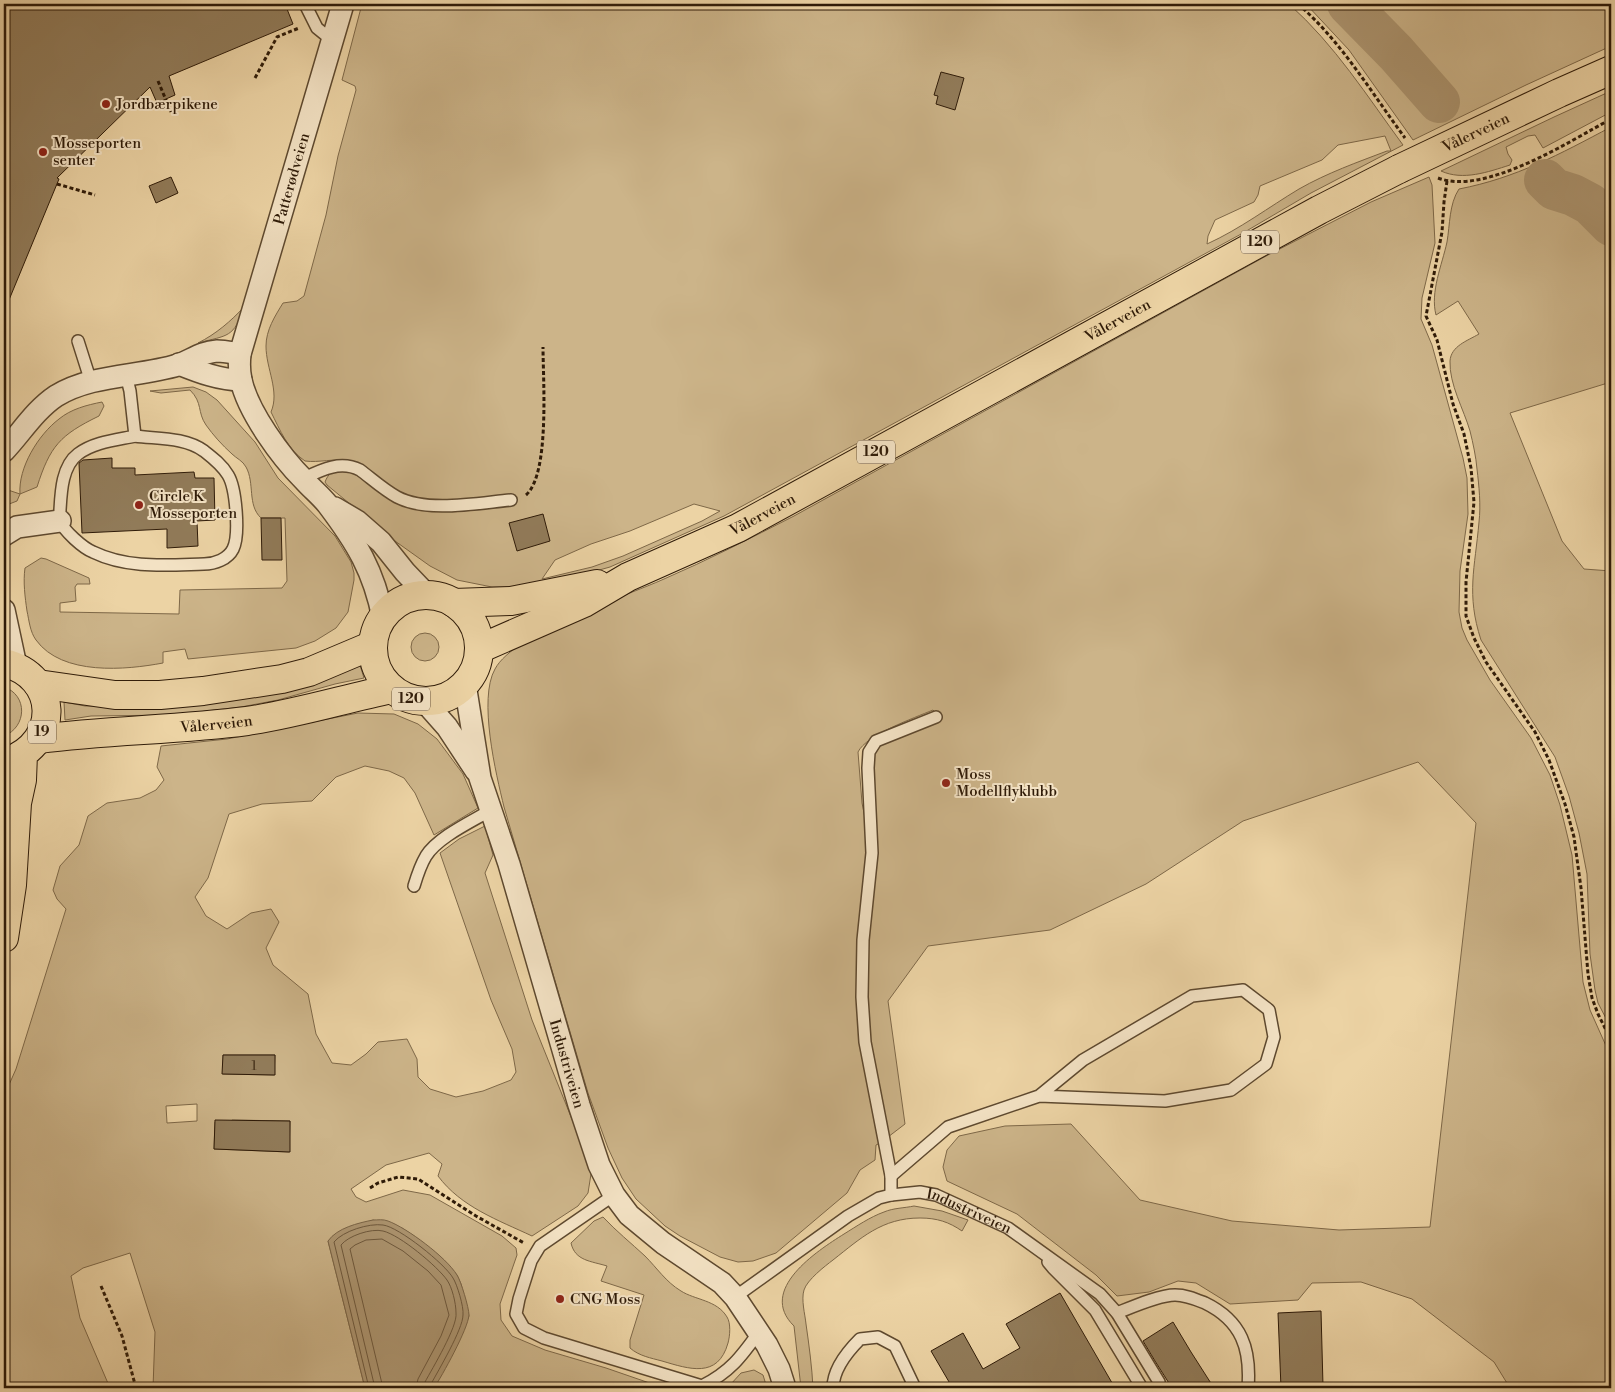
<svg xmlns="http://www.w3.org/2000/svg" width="1615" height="1392" viewBox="0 0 1615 1392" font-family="'Libre Bodoni',serif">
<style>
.green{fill:#ccb489;stroke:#7e6848;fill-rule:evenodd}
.water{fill:#ac946f;stroke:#7a6446}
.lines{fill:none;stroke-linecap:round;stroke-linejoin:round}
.shore{stroke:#6e583c;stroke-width:1}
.river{stroke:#ac946f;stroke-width:42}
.building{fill:#917b59;stroke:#2f1b08}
.lane-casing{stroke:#5e492f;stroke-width:14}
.street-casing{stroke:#5e492f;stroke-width:24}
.primary-casing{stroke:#2f1b08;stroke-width:30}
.highway-casing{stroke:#2f1b08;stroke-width:30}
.path{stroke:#2f1b08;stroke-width:3;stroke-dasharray:4 2.5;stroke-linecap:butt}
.lane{stroke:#f3e2c4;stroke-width:11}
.street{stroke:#f3e2c4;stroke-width:21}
.primary{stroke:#ecd3a4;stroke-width:28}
.highway{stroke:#ecd3a4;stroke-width:28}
.primary-bridge-casing{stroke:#2f1b08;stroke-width:30;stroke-linecap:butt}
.primary-bridge{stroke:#ecd3a4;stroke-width:28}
.poi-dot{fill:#8f2418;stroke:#f3e2c4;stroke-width:2}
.labels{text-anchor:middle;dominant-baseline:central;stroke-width:4;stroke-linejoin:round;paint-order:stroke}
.number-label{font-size:12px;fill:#48331c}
.shield{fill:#f3e2c4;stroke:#6a5740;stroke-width:1}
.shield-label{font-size:14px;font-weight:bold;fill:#2f1b08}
.poi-label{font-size:15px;fill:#2f1b08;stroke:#f3e2c4;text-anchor:start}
.street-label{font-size:15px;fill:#2f1b08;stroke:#f3e2c4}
</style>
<rect width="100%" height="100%" fill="#ecd3a4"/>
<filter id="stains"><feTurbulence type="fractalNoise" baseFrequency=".004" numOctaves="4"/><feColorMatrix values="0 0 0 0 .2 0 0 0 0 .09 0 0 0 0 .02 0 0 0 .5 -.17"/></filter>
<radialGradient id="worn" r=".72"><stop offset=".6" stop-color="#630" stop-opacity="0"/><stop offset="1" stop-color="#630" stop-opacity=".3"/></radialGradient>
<path class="green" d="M362,4H1289C1335,45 1367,96 1403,145L1311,193L1243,233L724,516L610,567L585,574L510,587H492L457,580L430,566L395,541L327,485L325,482C338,448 378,495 393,499C402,501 414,501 424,501C446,503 467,505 489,506L488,497C459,500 423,507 397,492C381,482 367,464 348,461C334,458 319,463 305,461C288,450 280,430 271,412C280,391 266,369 266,346C266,330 275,316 283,303L297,301L304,296L326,215L338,156L356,90L355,86L342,80ZM1385,136L1391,151H1387C1358,162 1327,173 1299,189C1269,207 1240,229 1207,244L1208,236L1215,220L1254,202L1258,195L1260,186L1322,160L1338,145ZM694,504L720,511L702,521L623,556L592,567L542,579L555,560L591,544L630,531Z
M1306,4H1606L1611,9V46L1526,85L1413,140L1349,50Z
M1611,91V112L1543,148L1535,135L1528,136L1506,147L1508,154L1512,160L1510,165C1488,172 1463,181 1441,171L1554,117Z
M1611,127V382L1510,413L1562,541L1584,569L1611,571V1028L1598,1003L1595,990L1590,954L1587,874L1579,833L1569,796L1555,757L1481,640C1466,594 1475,568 1479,522C1481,505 1479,486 1477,469C1476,457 1473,443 1470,431C1464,410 1449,384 1450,361C1451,346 1467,341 1479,334L1458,301L1436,315C1430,292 1442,265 1447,242C1450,225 1449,204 1459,189C1516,178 1560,154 1611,127Z
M1429,177L1432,185L1435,243L1422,298L1421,319L1432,345L1463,458L1467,478L1468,514L1460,571L1459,612L1462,628L1467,640L1490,680L1531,738L1550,775L1560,805L1572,855L1583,982L1590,1010L1611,1057V1388H1510L1494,1362L1412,1299L1361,1282L1312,1283L1298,1300L1230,1304L1196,1283L1178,1281L1149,1292L1117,1296L1096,1275L1017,1214L947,1181L943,1167L947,1150L959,1136L1005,1126L1071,1124L1140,1200L1232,1221L1339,1230L1430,1227L1476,823L1418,762L1243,821L1146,884L1050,930L928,946L888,1001L905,1124L888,1137L859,1019L865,1072L880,1143L876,1145L875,1160L860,1170L847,1193L776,1253L753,1261L738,1262L720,1257L680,1236L665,1226L636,1199L622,1178L608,1148L588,1093L504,807C496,774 478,699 495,669C514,633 624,597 664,579C708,560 751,538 794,516L1268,255L1371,202ZM933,710L941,718L882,744L874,753L872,780L876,825L868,833L862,803L858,752C866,735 914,718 933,710Z
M244,307C234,338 228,335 198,343C216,334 231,321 244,307Z
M193,387L206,392L217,400L255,442L278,478L335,536L351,562L354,573V580L348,612L336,628L315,641L296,648L188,659L185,649L163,652V663C126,670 62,676 36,640C30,632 29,620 27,611C25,597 23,582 25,568L41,558L46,559L89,578L90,584H77L75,587L76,601L60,603V612L179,614L180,590L282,588L287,581L285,518H261C247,505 255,483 246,467C243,461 236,458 232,454C222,445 213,435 206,425C197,412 203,403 190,390L161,393L150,391Z
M102,402L104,406L99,416C60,435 50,446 37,487L20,494L17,501L4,506V492L8,490L20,494C18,468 38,435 59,419C71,409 87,405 102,402Z
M411 647a14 14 0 1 1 28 0a14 14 0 1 1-28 0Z
M359,662L364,678L335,684L278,700L241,707L172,715L91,716L65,720L64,702L85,706H158Z
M4,687C28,695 27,727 4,736Z
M358,713L394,714L418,724L437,739L463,774L478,808L434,835L415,793L404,778L389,771L365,766L336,777L312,801L262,804L229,814L208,878L195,897L206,916L227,929L251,913L271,909L279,922L266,948L273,965L308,994L316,1034L332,1063L351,1065L366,1054L378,1042L407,1039L417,1059L418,1077L430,1089L456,1097L483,1091L511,1080L516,1072L512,1049L491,1000L440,853L459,839L485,826L493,855L485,873L532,1020L584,1149L591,1174L588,1193L578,1206L532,1236C498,1220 461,1207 438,1176L442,1164L429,1153L386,1165L351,1189L356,1197L366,1202L403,1190L430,1195L502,1236L516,1248L517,1255L500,1304L501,1320L512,1336L545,1350L606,1368L664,1388H434L458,1343L469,1316L461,1284L457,1275L441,1257L414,1236L402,1228L373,1220L328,1241L365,1388H153L155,1332L130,1253L83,1268L71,1276L80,1318L110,1388H4V1096L16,1069L66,909L57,899L53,890L60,866L79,845L88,816L107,803L140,798L156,790L164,780L157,767L161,746L227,739ZM223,1055H275L274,1075L223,1074ZM197,1104V1121L167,1123L166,1106ZM232,1120L290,1121L289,1152L214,1149L215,1122H231Z
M914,1206L942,1211L968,1220L962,1231C949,1222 937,1218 920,1218C882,1218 861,1238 833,1260C825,1266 807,1280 804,1290C801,1300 805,1314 806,1324C809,1345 812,1367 813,1388H801L794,1326C757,1290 817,1251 844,1234C857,1226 870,1217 884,1212C893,1208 905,1208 914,1206Z
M603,1217C616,1231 631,1243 645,1256C657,1268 666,1282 681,1291C695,1300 717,1300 727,1317C731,1323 730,1336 728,1343C718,1379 689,1369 662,1361C651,1358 639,1356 630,1348V1340L644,1295L601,1281L607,1266C591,1261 575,1261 571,1243L594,1221Z
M754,1370L763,1375L767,1388H723L730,1385L741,1373Z"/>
<path class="water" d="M373,1220C378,1220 383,1219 388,1221C407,1228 446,1257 457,1275C461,1281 469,1308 469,1315C468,1329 442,1376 434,1388H365L328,1241C337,1228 358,1223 373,1220Z"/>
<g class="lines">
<path class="shore" d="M369,1388L334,1242C343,1231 369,1223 383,1225C399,1227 445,1264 453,1278C457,1284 464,1307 463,1315C463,1329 438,1371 431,1384L430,1388
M375,1388L341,1245C348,1236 371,1228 383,1231C400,1235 437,1266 447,1280C452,1287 456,1303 456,1313C458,1326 432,1369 425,1382L424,1388
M383,1388L350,1249L355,1245L366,1240L382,1239L403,1251L428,1271L441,1285L449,1315L441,1336L418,1379L416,1388"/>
<path class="river" d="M1348,4L1396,53L1439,102
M1545,180L1554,189L1573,195L1590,204L1611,225"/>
</g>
<path class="building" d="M4,4H285L293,24L169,76L175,95L157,103L150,87L57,178L59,179L4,312Z
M941,72L964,78L955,110L936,104L938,96L934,95Z
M171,177L178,193L156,203L149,186Z
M112,458V468H135V475L194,472L195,478H214L215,520L197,521L198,546L167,548V529L82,533L79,463L83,460Z
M543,514L550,541L517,551L509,523Z
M261,518H281L282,560H262Z
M223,1055H275V1075L222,1074Z
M215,1120L290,1121V1152L214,1149Z
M1060,1293L1115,1388H950L952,1387L931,1351L963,1333L983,1369L1020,1348L1006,1324Z
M1321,1311L1323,1386L1281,1388L1278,1313Z
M1173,1322L1191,1352L1214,1388H1172L1155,1361L1143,1341Z"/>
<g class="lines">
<defs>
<g id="lane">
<path d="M305,4L317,28L333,41"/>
<path d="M78,341L91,382"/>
<path d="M126,375L130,391L135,436"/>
<path d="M135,436C157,439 185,437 204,451C213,458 222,465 228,475C236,488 240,535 233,549C228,559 215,564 204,564C167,565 128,569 93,552C83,548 64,531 60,521C59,519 60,513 60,510C61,492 62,466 78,454C94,442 116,440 135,436Z"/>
<path d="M302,479C321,470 340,460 360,470C372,479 384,490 397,497C427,513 478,503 511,500"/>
<path d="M414,886C417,876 420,866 426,856C438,837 471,822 491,810"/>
<path d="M891,1176L948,1127L1039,1096L1165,1101L1231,1090L1266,1064L1274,1037L1269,1010L1243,990L1192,996L1083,1060L1039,1096"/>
<path d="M614,1195L540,1246L531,1261L519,1299L516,1314L524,1328L544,1338L702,1386C730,1372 741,1357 759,1332"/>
<path d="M891,1195V1176L865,1042L862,997L863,940L872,853L868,768L869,752L876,741L936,717"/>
<path d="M1048,1262L1053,1268L1095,1310L1142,1388"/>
<path id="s1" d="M735,1297L848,1216L879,1198L891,1195L920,1192L936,1195L1008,1228L1100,1294L1117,1313L1159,1382L1160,1388"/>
<path d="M1117,1313C1132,1307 1159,1295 1175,1295C1186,1295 1195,1299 1205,1303C1242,1321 1251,1349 1248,1388"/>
<path d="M833,1388C833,1369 847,1352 860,1339L878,1337L895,1346L915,1388"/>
</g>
<g id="street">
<path d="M343,4L240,354C239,363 239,371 241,380C248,412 281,457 304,480C312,489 321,496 328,505C356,542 374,571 383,618"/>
<path d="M179,364C199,372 220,380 241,380"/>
<path d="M4,451C21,433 35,410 56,396C92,374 138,377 178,365C192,360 201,352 217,351C225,351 233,353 240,354"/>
<path d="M335,508L357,521L381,542L405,572L427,595"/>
<path d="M4,535L17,527L60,521"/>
<path d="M4,610L16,666"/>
<path id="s2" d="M465,684L480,778L509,864L579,1105L599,1165L614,1195L629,1215L663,1243L722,1283L735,1297L767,1345L779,1369L785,1388"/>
<path d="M424,701L447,727L476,771"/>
</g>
<g id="primary">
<circle cx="426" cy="648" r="53"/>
<path d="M454,603L511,601L597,584"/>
<path id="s3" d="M479,649L584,603L628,577L738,528L1319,210L1399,169"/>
<path d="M38,684L115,695H160L203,691L282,679L309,672L373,645"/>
<path id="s4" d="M39,739C108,730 177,730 247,721C295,714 344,699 391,689"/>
</g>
<path id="highway" d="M4,663C59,676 61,742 8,761
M4,938L12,885L17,803L22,780L23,754"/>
</defs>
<use href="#lane" class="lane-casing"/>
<use href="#street" class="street-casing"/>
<use href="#primary" class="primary-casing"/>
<use href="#highway" class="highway-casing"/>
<path class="path" d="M1298,4C1341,41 1371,92 1405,138
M255,78L277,37L299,28
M158,81L171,112
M1438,178C1485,196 1570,141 1611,119
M1447,181L1444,202L1442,232L1426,316L1437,340L1453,404L1464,434L1471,468L1474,502L1466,582V616L1474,638L1486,662L1535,732L1549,760L1565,804L1574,837L1581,888L1588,974L1592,998L1598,1014L1611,1040
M57,184L95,195
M526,495C550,474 543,380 543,347
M370,1188L378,1183L398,1177L418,1179L476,1216L524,1243
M101,1286L122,1336L136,1388"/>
<use href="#lane" class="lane"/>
<use href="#street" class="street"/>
<use href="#primary" class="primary"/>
<use href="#highway" class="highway"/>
<defs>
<g id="primary-bridge">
<path id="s5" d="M1399,169L1559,93L1611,70"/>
</g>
</defs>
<use href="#primary-bridge" class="primary-bridge-casing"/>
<use href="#primary-bridge" class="primary-bridge"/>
</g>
<g class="poi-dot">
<circle cx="106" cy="104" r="5"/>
<circle cx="43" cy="152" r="5"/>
<circle cx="139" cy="505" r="5"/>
<circle cx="946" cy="783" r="5"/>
<circle cx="560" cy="1299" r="5"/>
</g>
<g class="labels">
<g class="number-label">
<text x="254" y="1066">1</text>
</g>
<g class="shield">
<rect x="1241" y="230.5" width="38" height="23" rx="4"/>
<rect x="857" y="440.5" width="38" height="23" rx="4"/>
<rect x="392" y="687.5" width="38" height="23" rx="4"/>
<rect x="28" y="720.5" width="28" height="23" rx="4"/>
</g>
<g class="shield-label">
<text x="1260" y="242">120</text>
<text x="876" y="452">120</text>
<text x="411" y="699">120</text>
<text x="42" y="732">19</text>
</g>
<g class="poi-label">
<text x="116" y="104">Jordbærpikene</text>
<text x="53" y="143">Mosseporten<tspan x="53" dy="17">senter</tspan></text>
<text x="149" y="496">Circle K<tspan x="149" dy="17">Mosseporten</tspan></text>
<text x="956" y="774">Moss<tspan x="956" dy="17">Modellflyklubb</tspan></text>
<text x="570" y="1299">CNG Moss</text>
</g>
<g class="street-label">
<text stroke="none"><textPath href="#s5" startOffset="85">Vålerveien</textPath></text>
<text transform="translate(292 179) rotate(-74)">Patterødveien</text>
<text stroke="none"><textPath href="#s3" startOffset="719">Vålerveien</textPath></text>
<text stroke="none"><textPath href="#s3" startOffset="314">Vålerveien</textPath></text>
<text stroke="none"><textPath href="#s4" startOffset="178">Vålerveien</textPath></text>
<text stroke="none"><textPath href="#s2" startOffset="394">Industriveien</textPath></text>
<text stroke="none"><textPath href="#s1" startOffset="269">Industriveien</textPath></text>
</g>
</g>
<rect width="1615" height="1392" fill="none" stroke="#ecd3a4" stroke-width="20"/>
<rect x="5" y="5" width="1605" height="1382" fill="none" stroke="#2f1b08" stroke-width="2.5"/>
<rect x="10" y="10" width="1595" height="1372" fill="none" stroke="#2f1b08"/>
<rect width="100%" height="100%" filter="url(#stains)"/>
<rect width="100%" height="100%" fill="url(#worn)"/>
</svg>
